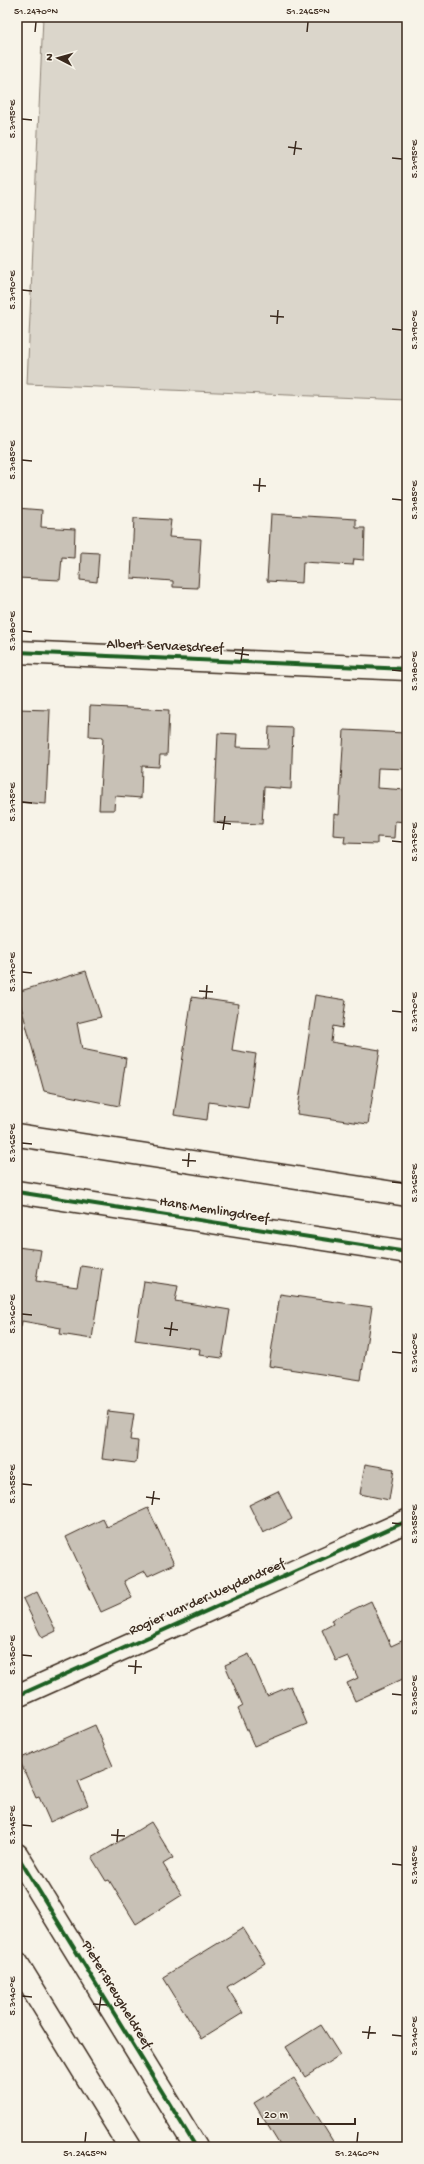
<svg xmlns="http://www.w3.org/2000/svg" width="424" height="2164" viewBox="0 0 424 2164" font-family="'Gochi Hand',sans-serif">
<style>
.green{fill:#dbd6cb;stroke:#8b8074}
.building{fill:#c8c1b6;stroke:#3b2a1e}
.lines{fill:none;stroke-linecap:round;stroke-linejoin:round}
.minor-casing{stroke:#3b2a1e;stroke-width:25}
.minor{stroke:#f7f3e8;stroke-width:22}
.cycleway-casing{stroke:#f7f3e8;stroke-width:6}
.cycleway{stroke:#1b5e20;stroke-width:4}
.ticks{fill:none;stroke:#3b2a1e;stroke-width:1.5}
.labels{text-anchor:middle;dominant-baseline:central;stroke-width:3;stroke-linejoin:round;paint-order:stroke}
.street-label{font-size:14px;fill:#3b2a1e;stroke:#f7f3e8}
.neatline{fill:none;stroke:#3b2a1e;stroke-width:1.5}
.ticks-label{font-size:10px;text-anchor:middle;fill:#3b2a1e}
</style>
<rect width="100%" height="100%" fill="#f7f3e8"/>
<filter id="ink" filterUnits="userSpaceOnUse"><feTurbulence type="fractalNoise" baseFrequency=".025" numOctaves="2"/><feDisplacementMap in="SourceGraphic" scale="8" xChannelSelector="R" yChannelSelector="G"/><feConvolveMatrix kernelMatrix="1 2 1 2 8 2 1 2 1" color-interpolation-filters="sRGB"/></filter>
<g filter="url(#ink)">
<path class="green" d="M43,17H407V400L27,384Z"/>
<path class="building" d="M17,508L42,510L41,527L75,529L74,558L62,557L60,580L17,578Z
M271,514L356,519V528H365L364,560L354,559L353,565L303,562L302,583L267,581Z
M134,518L171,520L169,537L201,539L198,588L173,587V581L131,578Z
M81,552L99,553L97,582L80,580Z
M90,706L169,710L167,755H160L159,767L142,766L141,798L115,796L114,810H99L103,737L89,736Z
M17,709L50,710L46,804L17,802Z
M269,727L293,728L291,789L264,787L262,824L214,822L218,733L237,734L236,747L268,748Z
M344,730L405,733L404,762H407V769L378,768L377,788L407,790L405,822L395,821L394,838L377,837V844L344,843L345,836L333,835L334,814L339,815Z
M86,971L101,1017L77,1023L82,1049L126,1058L119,1106L44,1091L17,992Z
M315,995L346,1000L342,1028L333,1026L331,1042L380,1050L368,1124L297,1114Z
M192,997L239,1004L232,1050L256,1054L248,1108L209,1102L207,1120L174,1115Z
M17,1247L41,1250L36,1281L77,1287L81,1266L102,1269L92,1339L60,1334L61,1328L22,1321L21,1327H17Z
M144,1281L178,1286L175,1301L230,1310L222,1358L199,1355L200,1349L135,1340Z
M280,1294L372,1307L361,1380L269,1366Z
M407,1301V1336L402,1335Z
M108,1411L134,1414L130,1440L138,1441L136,1463L102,1459Z
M365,1464L394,1469L389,1500L360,1494Z
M278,1491L292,1519L263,1533L249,1505Z
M148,1508L174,1564L148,1576L145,1571L124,1581L132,1598L101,1612L66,1537L103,1519L107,1527Z
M37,1592L56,1631L42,1638L23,1599Z
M371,1601L391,1646L406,1639L407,1677L355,1701L347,1683L358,1678L348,1656L336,1661L322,1630L333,1624L331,1620Z
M249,1654L267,1696L291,1686L307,1724L254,1746L238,1709L243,1706L225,1665Z
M95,1725L113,1766L78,1781L88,1805L50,1822L39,1797L36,1798L19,1759Z
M151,1822L173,1858L163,1864L182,1895L136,1924L109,1880L106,1881L92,1858Z
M243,1928L265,1963L227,1987L243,2013L201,2039L163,1977Z
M321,2025L340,2055L305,2077L286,2047Z
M294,2078L334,2143L328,2147H281L254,2103Z"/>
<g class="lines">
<defs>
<path id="minor" d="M17,652L407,669
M17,1135L407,1195
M17,1192L407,1252
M17,1696L407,1521
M17,1855L196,2147
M17,1963L130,2147"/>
</defs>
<use href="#minor" class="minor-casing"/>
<use href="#minor" class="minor"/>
<defs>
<path id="cycleway" d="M17,652L407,669
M17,1192L407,1252
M17,1696L407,1521
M17,1855L196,2147"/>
</defs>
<use href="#cycleway" class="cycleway-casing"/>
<use href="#cycleway" class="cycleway"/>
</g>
</g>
<path class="ticks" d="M35,32L36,22M307,32L308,22M22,119L32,120M288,147L302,149M294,155L296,141M392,158L402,159M22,290L32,291M270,316L284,317M277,324L278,310M392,329L402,330M22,460L32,461M253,485L266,486M259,492L260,478M392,499L402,500M22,631L32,632M235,653L249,655M241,661L243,647M392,670L402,671M22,802L32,803M217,822L231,824M223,830L225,816M392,841L402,842M22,972L32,973M199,991L213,992M206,999L207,985M392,1011L402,1012M22,1143L32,1144M182,1160L196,1161M188,1167L189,1153M392,1182L402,1183M22,1314L32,1315M164,1328L178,1330M170,1336L172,1322M392,1352L402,1353M22,1484L32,1485M146,1497L160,1499M152,1505L154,1491M392,1523L402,1524M22,1655L32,1656M128,1666L142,1667M135,1674L136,1660M392,1694L402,1695M22,1825L32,1826M111,1835L125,1836M117,1842L118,1829M392,1864L402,1865M22,1996L32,1997M93,2004L107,2005M99,2011L101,1997M362,2032L376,2033M392,2035L402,2036M368,2039L370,2026M85,2142L86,2132M357,2142L358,2132"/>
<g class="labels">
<g class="street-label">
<text transform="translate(165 647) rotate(2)">Albert Servaesdreef</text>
<text transform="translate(214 1211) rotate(9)">Hans Memlingdreef</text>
<text transform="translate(207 1598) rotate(-24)">Rogier van der Weydendreef</text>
<text transform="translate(116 1995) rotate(59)">Pieter Breugheldreef</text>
</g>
</g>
<rect width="424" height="2164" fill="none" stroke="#f7f3e8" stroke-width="44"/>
<g transform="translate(58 58) rotate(276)" stroke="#f7f3e8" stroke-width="3" paint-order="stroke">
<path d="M0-3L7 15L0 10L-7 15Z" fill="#3b2a1e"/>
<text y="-6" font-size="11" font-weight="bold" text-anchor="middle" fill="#3b2a1e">N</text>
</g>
<path d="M258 2118v6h97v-6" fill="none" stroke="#3b2a1e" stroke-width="2"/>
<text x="264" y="2118" font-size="12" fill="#3b2a1e" stroke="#f7f3e8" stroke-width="3" paint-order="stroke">20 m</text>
<rect x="22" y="22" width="380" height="2120" class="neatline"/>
<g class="ticks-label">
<text x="36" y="14">51.2470°N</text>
<text x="308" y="14">51.2465°N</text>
<text transform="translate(11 119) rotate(-90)" y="4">5.3195°E</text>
<text transform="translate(413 159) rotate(-90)" y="4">5.3195°E</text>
<text transform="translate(11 290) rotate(-90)" y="4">5.3190°E</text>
<text transform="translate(413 330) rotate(-90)" y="4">5.3190°E</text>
<text transform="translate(11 460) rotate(-90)" y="4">5.3185°E</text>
<text transform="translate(413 500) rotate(-90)" y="4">5.3185°E</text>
<text transform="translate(11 631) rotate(-90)" y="4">5.3180°E</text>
<text transform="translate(413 671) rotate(-90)" y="4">5.3180°E</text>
<text transform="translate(11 802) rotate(-90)" y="4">5.3175°E</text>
<text transform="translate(413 842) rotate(-90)" y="4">5.3175°E</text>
<text transform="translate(11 972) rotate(-90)" y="4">5.3170°E</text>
<text transform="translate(413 1012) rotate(-90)" y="4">5.3170°E</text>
<text transform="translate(11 1143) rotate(-90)" y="4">5.3165°E</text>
<text transform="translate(413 1183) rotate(-90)" y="4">5.3165°E</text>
<text transform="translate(11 1314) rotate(-90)" y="4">5.3160°E</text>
<text transform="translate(413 1353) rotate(-90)" y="4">5.3160°E</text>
<text transform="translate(11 1484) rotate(-90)" y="4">5.3155°E</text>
<text transform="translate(413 1524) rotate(-90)" y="4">5.3155°E</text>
<text transform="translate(11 1655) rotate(-90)" y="4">5.3150°E</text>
<text transform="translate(413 1695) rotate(-90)" y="4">5.3150°E</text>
<text transform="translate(11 1825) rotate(-90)" y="4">5.3145°E</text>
<text transform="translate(413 1865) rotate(-90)" y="4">5.3145°E</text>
<text transform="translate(11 1996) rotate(-90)" y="4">5.3140°E</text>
<text transform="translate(413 2036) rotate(-90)" y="4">5.3140°E</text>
<text x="85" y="2156">51.2465°N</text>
<text x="357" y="2156">51.2460°N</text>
</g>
</svg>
